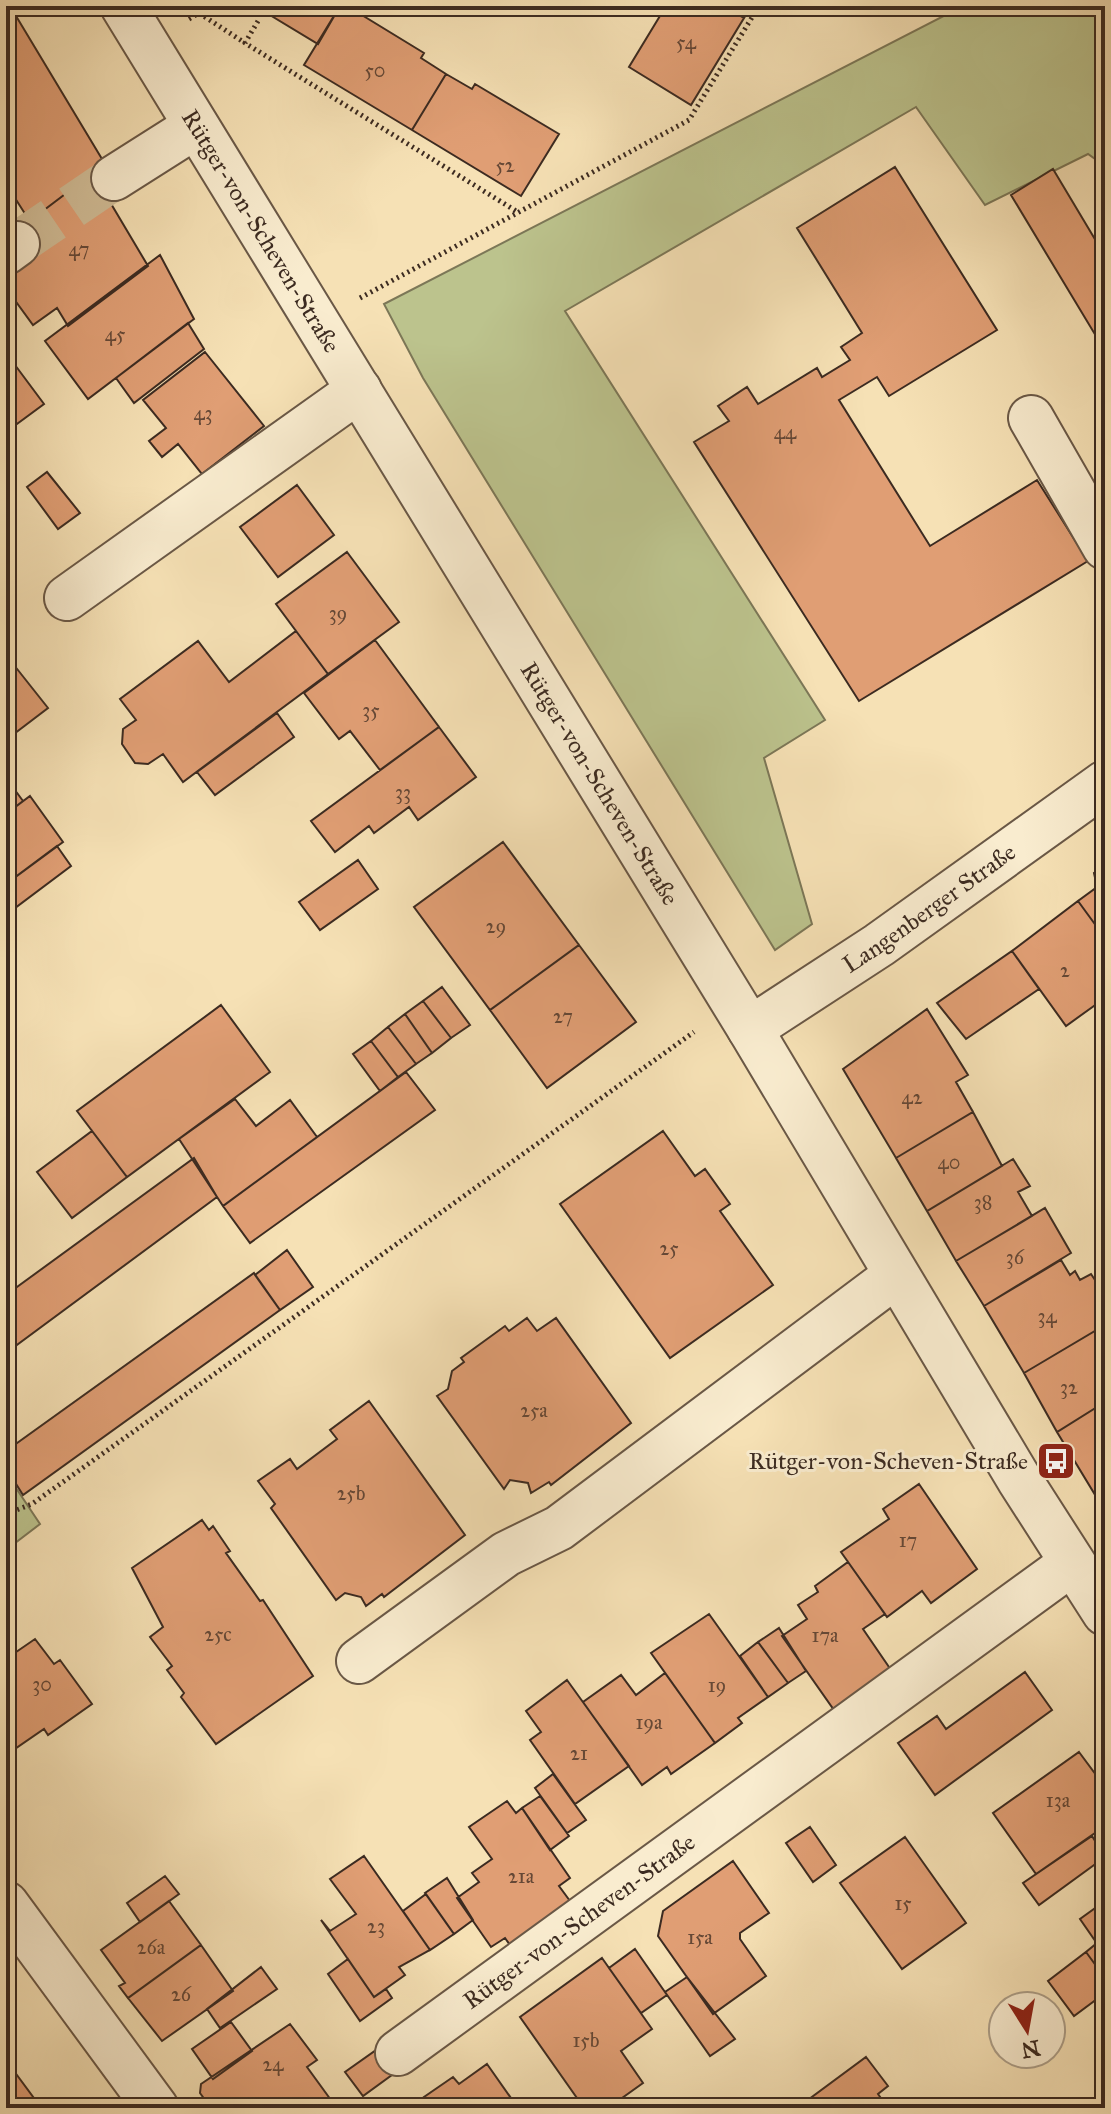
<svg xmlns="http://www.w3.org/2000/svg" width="1111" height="2114" viewBox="0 0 1111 2114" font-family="'IM FELL Great Primer',serif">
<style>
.green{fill:#bcc38d;stroke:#7c7757;stroke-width:2}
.building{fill:#e09e74;stroke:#3c2b21;stroke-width:2}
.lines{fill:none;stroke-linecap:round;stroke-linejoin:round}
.minor-tunnel{stroke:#d1bd97;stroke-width:44;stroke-dasharray:44 22;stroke-linecap:butt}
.minor-casing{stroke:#6a5846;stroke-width:48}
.path{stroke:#3c2b21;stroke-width:5;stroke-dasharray:2 4;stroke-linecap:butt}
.minor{stroke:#f9eccf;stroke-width:44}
.labels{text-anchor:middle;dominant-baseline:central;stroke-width:6;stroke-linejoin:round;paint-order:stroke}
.number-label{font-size:20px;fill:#654836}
.street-label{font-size:24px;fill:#3c2b21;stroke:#f9eccf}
.poi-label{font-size:24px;fill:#3c2b21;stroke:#f9eccf;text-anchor:end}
</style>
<rect width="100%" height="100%" fill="#f6e1b5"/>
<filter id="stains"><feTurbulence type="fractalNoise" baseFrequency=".0025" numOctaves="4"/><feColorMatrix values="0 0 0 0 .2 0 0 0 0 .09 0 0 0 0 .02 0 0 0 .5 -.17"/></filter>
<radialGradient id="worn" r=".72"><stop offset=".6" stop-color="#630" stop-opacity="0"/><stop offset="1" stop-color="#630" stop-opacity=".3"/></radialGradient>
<path class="green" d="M963,6H1105V166L1088,154L985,205L916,107L565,311L825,720L764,758L812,924L775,950L423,378L384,304Z
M6,1473L40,1524L6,1550Z"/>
<path class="building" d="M6,6H10L105,164L11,235L29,220L6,184Z
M255,6H340L318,44Z
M340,6H347L424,53L421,58L446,74L412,130L304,65Z
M666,6H725L744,18L691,105L629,67Z
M725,6H751L744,18Z
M446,74L472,89L475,84L559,134L521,196L412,130Z
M105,164L123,193L110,202L148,266L68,326L57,308L33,325L6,288L11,235Z
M895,167L997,330L889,396L877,377L839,400L930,546L1037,480L1088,561L859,701L694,442L729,421L718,406L747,387L758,404L817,368L822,377L850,360L841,347L862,333L797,228Z
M1053,169L1105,256V351L1011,195Z
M160,255L194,319L88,399L45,341Z
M188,323L204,349L134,403L116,378Z
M205,352L264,426L202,474L178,444L162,457L149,441L166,428L143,400Z
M15,365L44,404L6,432V372Z
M47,472L80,513L58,529L27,487Z
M297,485L334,535L278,577L240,527Z
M347,552L399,622L328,674L276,604Z
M296,631L328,674L183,782L163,754L148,764L135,763L122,744L123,729L136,720L120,699L198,641L229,682Z
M375,640L439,727L380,770L350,731L339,739L304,693Z
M6,655L48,708L6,740Z
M277,713L294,737L215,795L197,772Z
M439,727L476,777L418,820L409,807L374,833L369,826L335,852L311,821Z
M9,782L23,801L6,814V784Z
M30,796L63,842L6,884V814Z
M503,842L579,945L490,1010L414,907Z
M57,846L71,866L15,908L6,897V884Z
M358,860L378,889L320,930L299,902Z
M1105,866V938L1078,901L1097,887L1094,873Z
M1078,901L1105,938V998L1066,1026L1012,951Z
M579,945L636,1022L547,1088L490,1010Z
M1012,951L1039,989L966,1039L937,1003Z
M442,987L470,1025L451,1038L423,1001Z
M423,1001L451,1038L432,1053L405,1014Z
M221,1005L270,1072L127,1177L77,1111Z
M927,1009L968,1075L956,1082L973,1112L896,1158L843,1069Z
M405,1014L432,1053L416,1064L388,1027Z
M388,1027L416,1064L398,1077L371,1041Z
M371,1041L398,1077L380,1091L353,1054Z
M406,1072L435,1110L250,1243L223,1206Z
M235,1099L256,1126L290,1100L317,1137L223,1206L179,1139Z
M973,1112L1002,1166L927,1211L896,1158Z
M92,1131L127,1177L72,1218L37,1172Z
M663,1131L695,1176L705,1169L730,1204L720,1211L773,1285L670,1358L560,1204Z
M194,1158L217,1197L6,1353V1295Z
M1013,1159L1030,1186L1018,1192L1032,1216L956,1261L927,1211Z
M1045,1208L1071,1253L984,1306L956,1261Z
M287,1250L313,1287L280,1310L255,1275Z
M1061,1260L1070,1275L1075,1271L1080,1280L1091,1274L1105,1295V1325L1024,1373L984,1306Z
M254,1273L280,1310L23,1495L6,1468V1451Z
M527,1318L537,1331L556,1318L631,1423L551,1485L549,1482L531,1493L528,1483L510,1480L504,1489L437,1396L448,1389L452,1371L464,1362L461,1358L505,1326L509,1331Z
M1105,1325V1402L1057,1432L1024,1373Z
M369,1401L465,1535L384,1597L382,1594L366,1606L361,1597L345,1593L336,1600L271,1508L275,1504L258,1481L290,1459L297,1469L337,1439L330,1430Z
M1105,1402V1493L1097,1498L1057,1432Z
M919,1484L977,1569L931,1603L922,1591L887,1617L841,1552L889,1519L883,1509Z
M202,1520L209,1530L213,1526L230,1551L226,1553L260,1601L263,1600L313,1676L216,1744L181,1697L184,1693L167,1670L172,1666L150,1637L163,1627L132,1568Z
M848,1562L885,1614L863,1629L891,1670L834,1710L782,1636L807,1619L798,1605L818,1592L815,1586Z
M709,1614L768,1697L738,1718L742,1723L715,1743L651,1653Z
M779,1628L806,1671L788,1683L758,1642Z
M35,1639L54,1664L60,1660L92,1704L48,1735L44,1729L6,1755V1659Z
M758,1642L788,1683L768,1697L740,1656Z
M1025,1672L1052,1710L935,1795L898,1743L937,1716L946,1729Z
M665,1673L715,1743L671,1774L667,1767L642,1785L583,1702L621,1675L636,1695Z
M567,1680L629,1766L575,1804L530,1740L541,1732L526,1711Z
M1079,1752L1105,1787V1826L1036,1874L993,1813Z
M553,1774L586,1820L567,1833L535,1788Z
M540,1796L569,1836L550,1850L522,1808Z
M507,1801L516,1813L522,1808L570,1878L559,1886L570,1901L510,1945L505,1938L491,1947L457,1898L479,1882L472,1873L492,1859L469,1827Z
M810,1827L836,1865L813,1882L786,1843Z
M1092,1836L1105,1857L1039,1905L1023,1883Z
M905,1837L966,1923L902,1969L840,1883Z
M364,1856L430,1950L399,1967L405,1975L374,1997L321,1920L330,1931L356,1914L330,1879Z
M733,1861L769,1913L740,1933V1939L766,1976L713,2014L658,1936L663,1911Z
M165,1876L179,1894L140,1922L127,1903Z
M447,1878L473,1920L454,1934L425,1893Z
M426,1894L454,1934L430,1950L403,1911Z
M169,1901L201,1945L128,1998L119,1986L125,1983L101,1950Z
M1105,1901V1955L1080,1919Z
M1097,1943L1105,1955V1978L1086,1952Z
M201,1945L233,1991L162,2041L128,1998Z
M635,1949L667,1995L641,2013L609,1968Z
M1086,1952L1105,1978V1993L1074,2016L1048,1981Z
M602,1958L652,2029L621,2051L643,2083L608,2108H584L520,2017Z
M348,1959L374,1997L386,1989L392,1998L360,2021L328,1974Z
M261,1967L277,1989L220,2028L207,2009Z
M687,1977L735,2039L710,2056L665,1992Z
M231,2022L252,2051L213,2079L192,2049Z
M290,2024L317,2060L307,2067L336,2107L211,2108L200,2093L201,2084Z
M379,2048L396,2072L363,2096L345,2072Z
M866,2057L888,2086L878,2094L888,2108H797Z
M487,2064L518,2108H424L429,2104L424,2097L453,2077L459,2084Z
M11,2067L39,2105L33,2108H6V2071Z"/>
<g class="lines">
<path class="minor-tunnel" d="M17,244L114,178"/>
<defs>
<g id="minor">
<path id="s1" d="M123,6L750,1029L1019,1479L1105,1613"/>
<path d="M114,178L196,126"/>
<path d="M6,252L17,244"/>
<path d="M1031,418L1105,547"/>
<path d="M67,598L359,390"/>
<path id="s2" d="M750,1029L879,945L1105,783"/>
<path d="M359,1661L506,1554L559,1528L895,1276"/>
<path d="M6,1904L156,2108"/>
<path id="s3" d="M398,2053L1072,1563"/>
</g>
</defs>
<use href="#minor" class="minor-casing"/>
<path class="path" d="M189,19L199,13L245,43
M258,21L245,43L516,211
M360,298L689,120L759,6
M6,1514L32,1504L694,1032"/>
<use href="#minor" class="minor"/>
</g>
<defs>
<symbol id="bus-square" viewBox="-11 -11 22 22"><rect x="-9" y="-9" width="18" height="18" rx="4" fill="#8f2418" stroke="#f9eccf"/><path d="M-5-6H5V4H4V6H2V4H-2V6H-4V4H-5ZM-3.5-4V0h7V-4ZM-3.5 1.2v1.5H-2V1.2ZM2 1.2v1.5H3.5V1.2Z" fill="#fff"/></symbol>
</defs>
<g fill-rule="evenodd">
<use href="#bus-square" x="1034" y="1439" width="44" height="44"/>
</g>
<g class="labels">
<g class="number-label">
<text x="686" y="42">54</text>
<text x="375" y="70">50</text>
<text x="505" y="165">52</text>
<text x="79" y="249">47</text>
<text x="115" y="334">45</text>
<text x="203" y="413">43</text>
<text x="785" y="432">44</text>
<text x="338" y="613">39</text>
<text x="371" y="710">35</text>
<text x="403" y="792">33</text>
<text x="496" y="926">29</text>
<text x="1065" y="970">2</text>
<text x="563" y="1016">27</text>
<text x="912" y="1097">42</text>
<text x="949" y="1162">40</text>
<text x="983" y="1202">38</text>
<text x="669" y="1248">25</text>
<text x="1015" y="1257">36</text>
<text x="1047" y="1316">34</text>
<text x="1069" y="1387">32</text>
<text x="534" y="1410">25a</text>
<text x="351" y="1493">25b</text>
<text x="908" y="1540">17</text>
<text x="218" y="1634">25c</text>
<text x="825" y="1635">17a</text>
<text x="42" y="1684">30</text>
<text x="717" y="1685">19</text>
<text x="649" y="1722">19a</text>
<text x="579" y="1753">21</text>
<text x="1058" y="1800">13a</text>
<text x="521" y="1876">21a</text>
<text x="903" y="1903">15</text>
<text x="376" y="1926">23</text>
<text x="700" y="1937">15a</text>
<text x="151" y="1947">26a</text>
<text x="181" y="1994">26</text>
<text x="586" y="2040">15b</text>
<text x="273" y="2064">24</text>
</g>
<g class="street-label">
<text stroke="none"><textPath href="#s1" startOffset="264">Rütger-von-Scheven-Straße</textPath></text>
<text stroke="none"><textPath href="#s1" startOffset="912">Rütger-von-Scheven-Straße</textPath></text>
<text stroke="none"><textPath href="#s2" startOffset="216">Langenberger Straße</textPath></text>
<text stroke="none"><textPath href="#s3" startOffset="224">Rütger-von-Scheven-Straße</textPath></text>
</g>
<g class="poi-label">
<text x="1028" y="1461">Rütger-von-Scheven-Straße</text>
</g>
</g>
<rect width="1111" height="2114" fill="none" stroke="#f6e1b5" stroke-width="32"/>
<rect x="8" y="8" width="1095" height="2098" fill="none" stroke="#3c2b21" stroke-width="4"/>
<rect x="16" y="16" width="1079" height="2082" fill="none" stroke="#3c2b21" stroke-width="2"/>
<g transform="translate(1027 2030) rotate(169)"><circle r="38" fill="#f9eccf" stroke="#ad9f89" stroke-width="2"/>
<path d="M0-6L14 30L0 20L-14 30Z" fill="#8f2418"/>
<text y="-12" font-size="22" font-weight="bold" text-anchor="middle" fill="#3c2b21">N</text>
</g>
<rect width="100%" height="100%" filter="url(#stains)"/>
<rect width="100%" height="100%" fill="url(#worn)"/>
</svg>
